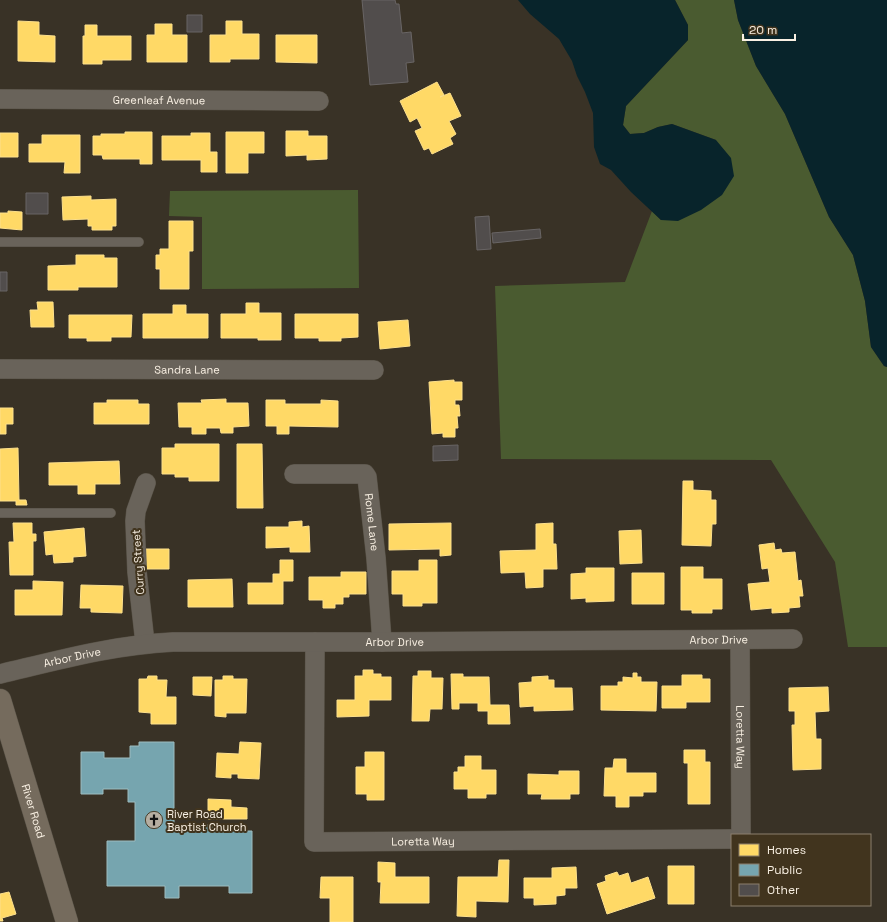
<svg xmlns="http://www.w3.org/2000/svg" width="887" height="922" viewBox="0 0 887 922" font-family="'Space Grotesk',sans-serif">
<style>
.green{fill:#4a5b30}
.water{fill:#08242b}
.homes{fill:#ffd966;stroke:#fde08c}
.public{fill:#76a5af;stroke:#9dbcbf}
.building{fill:#514d4c;stroke:#696565}
.lines{fill:none;stroke-linecap:round;stroke-linejoin:round}
.lane-casing{stroke:#575146;stroke-width:10}
.street-casing{stroke:#575146;stroke-width:20}
.primary-casing{stroke:#575146;stroke-width:23}
.lane{stroke:#69635a;stroke-width:9}
.street{stroke:#69635a;stroke-width:19}
.primary{stroke:#756b5d;stroke-width:22}
.labels{text-anchor:middle;dominant-baseline:central;stroke-width:4;stroke-linejoin:round;paint-order:stroke}
.street-label{font-size:11px;fill:#f9f0e3;stroke:#41341e}
.poi-label{font-size:11px;fill:#f9f0e3;stroke:#41341e;text-anchor:start}
</style>
<rect width="100%" height="100%" fill="#393226"/>
<path class="green" d="M675,0H734L738,20L756,66L785,114L829,217L853,255L865,301L871,347L884,366L887,367V647H848L835,562L771,460L501,459L495,286L625,282L652,211L661,220L716,140L672,124L658,127L644,133L630,134L623,125L626,106L688,40V25Z
M358,190L359,288L202,289V217L169,216L170,191Z"/>
<path class="water" d="M518,0H675L688,25V40L626,106L623,125L630,134L644,133L658,127L672,124L716,140L731,158L734,176L722,195L701,210L678,221L661,220L631,192L611,170L600,164L594,147L593,113L585,92L577,76L572,61L559,39L530,14Z
M734,0H887V367L884,366L871,347L865,301L853,255L829,217L785,114L756,66L738,20Z"/>
<path class="homes" d="M18,21L39,22V35L55,36V62L18,61Z
M226,21H242V34H259V59H230V62H210V35H226Z
M155,24H172V35H187V62H147V35H155Z
M85,25H97V36H131V60H102V64H83V36H85Z
M276,35H317V63L276,62Z
M437,82L444,95L440,97L450,93L461,116L449,121L456,134L450,138L453,144L432,154L429,148L424,150L415,131L422,128L417,118L410,122L400,101Z
M286,131H308V136H327V159L307,160V155L286,156Z
M125,132H152V164H140V159H103L102,155H93V136H101V134H125Z
M226,132H264V153H248V173H226Z
M0,133H18V157H0Z
M191,133H210V152H217V172H201V160H162V136H191Z
M42,135H80V173H64L65,162H29V144H42Z
M91,196V200L116,199V226H112V230H92V226H88V219L63,220L62,197Z
M8,211L22,212V230L0,228V213H8Z
M169,221H193V251H189V289H160V269H156V255H160V249H169Z
M76,255H104V258H117V287H78V290H48V266L76,265Z
M37,302H53L54,327H31L30,310H38Z
M246,303H259V313H281V340H258V338H221V314H246Z
M173,305H186V314H208V338H143V314H173Z
M295,314H358V337L341,338V341H319V338H295Z
M69,315H132L131,337H111V341H87V338H69Z
M408,320L410,346L380,349L378,322Z
M454,380V382H462V400H455V405H459L460,416H457L458,428H455V437H443V433L432,434L429,382Z
M226,399V403H248L249,426L233,427V433H221L220,428H206V434H192V427H179L178,403H202L201,400Z
M107,400H138V404H149V424H94V403H107Z
M266,400H285V404H321V400L338,401V427L289,426V434H277V426H266Z
M0,408H13V424H6V434H0Z
M175,444H219V481H189V477H175V474H162V448H175Z
M237,444H262L263,508H237Z
M18,448L19,500H26L27,505H16V501H0V449Z
M119,461L120,484H95V494H78V485H49V463Z
M683,481H693V490L711,491V500H716V524H712L711,546L682,545Z
M302,521V527L309,526L310,552H290V547L266,548V527H289V522Z
M13,523H32V534H36V541H33V575H10L9,542H14Z
M451,523V555L440,556V549L389,550V524Z
M553,523V544H556L557,569H543V587L526,588L525,572L501,573L500,551L536,550V524Z
M84,528L86,556L73,557V562L54,563L53,554L46,555L44,532Z
M641,530L642,563L620,564L619,531Z
M774,543L775,550L781,549L782,553L795,552L798,581L801,580L803,596H799L800,607L789,608V612L772,613V608L751,610L748,584L770,582L768,568L762,569L759,545Z
M146,549H169V569H146Z
M280,560H293V581H283V604H248V583H273V574H280Z
M419,560H437V603H422V606H403V594H392V571H419Z
M681,567H703V579H722V609H712V613H692V610H681Z
M586,568H614V601L586,602V598L571,599V574L586,573Z
M341,572H366V594H349V597H343V604H335V608H323V600H309V577H341Z
M632,573H664V604H632Z
M232,579L233,607H188V580Z
M33,581L63,582L62,615H15V590H33Z
M81,585L123,586L122,613L91,612V608H80Z
M363,670H373V674H381V677H391V700H369V716L337,717V700H355V676H363Z
M418,671H431V678H443L442,709H430L429,721H412L413,676H418Z
M633,673H637V677H641V682H657L656,711L601,710V686H618V682H623V677L633,678Z
M451,674H463V677H489L490,705H509L510,724H488V711H478V703H459V709H452Z
M682,675H702V679H710V702H686V708H662V686H682Z
M148,676H157V680H167L166,697H176V724H151V713L139,712V679H147Z
M223,676H233V679H247L246,713H226V717L215,716V680H223Z
M548,676V680H554V688H572L573,710L534,711V706L520,707L519,683L532,682V677Z
M193,677H212L211,696L193,695Z
M828,687L829,711L815,712L816,739H821V769L793,770L792,725H795V711H789V688Z
M240,742L261,743L259,779L238,778V774H231V778L216,777L217,753L239,754Z
M684,750H705V762H710V804H688V763H684Z
M365,752H384V800H367V794H356V767H365Z
M465,756H481V770H496V794H486V798H468V789H454V772H458V767H465Z
M614,759H626V773H656V792H643V796H629V807H616V796H604L605,768H613Z
M559,771H579V794H570V799H541L542,794H528V774L559,775Z
M208,799L231,800V807L247,808V819H208Z
M499,860H509L508,902L476,901V917L457,916L458,877H498Z
M378,862L395,863V877H429V903H380L381,882H378Z
M668,866H694V904H668Z
M576,867L577,888H565V895L556,896V904L534,905V898H524V878H552V868Z
M617,872L619,876L628,873L631,883L648,877L655,898L607,914L597,884L606,881L605,876Z
M321,877H353V922H330V898H320Z
M9,892L16,914L2,918L3,921H0V894Z"/>
<path class="public" d="M139,742H174V825H221V831H252V893H229V886H179V898H165V886H107V841H135V802H128V789H103V794H81V752H104V758H130V746H139Z"/>
<path class="building" d="M362,0H395L396,4H399L402,33L411,32L414,62L406,63L408,82L370,85Z
M187,15H202V32H187Z
M26,193H48V214H26Z
M489,216L491,249L477,250L475,217Z
M540,229L541,238L493,243L492,233Z
M0,272H7V291H0Z
M458,445V460L433,461V446Z"/>
<g class="lines">
<defs>
<path id="lane" d="M0,242H139
M0,513H111"/>
<g id="street">
<path id="s1" d="M0,99L319,101"/>
<path id="s2" d="M0,369L374,370"/>
<path id="s3" d="M294,474H365L367,477L376,558L382,642"/>
<path id="s4" d="M740,640L741,835"/>
<path id="s5" d="M315,642L314,842L732,839"/>
<path d="M145,643L137,572L135,521L136,511L146,483"/>
<path id="s6" d="M0,674C59,660 113,645 173,642H382L793,639"/>
</g>
<g id="primary">
<path id="s7" d="M0,700L67,922"/>
</g>
</defs>
<use href="#lane" class="lane-casing"/>
<use href="#street" class="street-casing"/>
<use href="#primary" class="primary-casing"/>
<use href="#lane" class="lane"/>
<use href="#street" class="street"/>
<use href="#primary" class="primary"/>
</g>
<defs>
<symbol id="church-disc" viewBox="-11 -11 22 22"><circle r="9.5" fill="#b6aea1" stroke="#41341e"/><path d="M-1.2-6h2.4v3.5h3.3v2.4h-3.3V6h-2.4V-.1h-3.3v-2.4h3.3Z" fill="#111"/></symbol>
</defs>
<g fill-rule="evenodd">
<use href="#church-disc" x="144" y="810" width="20" height="20"/>
</g>
<g class="labels">
<g class="street-label">
<text stroke="none"><textPath href="#s1" startOffset="159">Greenleaf Avenue</textPath></text>
<text stroke="none"><textPath href="#s2" startOffset="187">Sandra Lane</textPath></text>
<text stroke="none"><textPath href="#s3" startOffset="120">Rome Lane</textPath></text>
<text transform="translate(138 562) rotate(-94)">Curry Street</text>
<text stroke="none"><textPath href="#s6" startOffset="722">Arbor Drive</textPath></text>
<text stroke="none"><textPath href="#s6" startOffset="398">Arbor Drive</textPath></text>
<text stroke="none"><textPath href="#s6" startOffset="74">Arbor Drive</textPath></text>
<text stroke="none"><textPath href="#s4" startOffset="97">Loretta Way</textPath></text>
<text stroke="none"><textPath href="#s7" startOffset="116">River Road</textPath></text>
<text stroke="none"><textPath href="#s5" startOffset="309">Loretta Way</textPath></text>
</g>
<g class="poi-label">
<text x="167" y="814">River Road<tspan x="167" dy="13">Baptist Church</tspan></text>
</g>
</g>
<rect x="731" y="834" width="140" height="72" fill="#41341e" stroke="#8b7f6d"/>
<rect x="739" y="844" width="20" height="12" fill="#ffd966" stroke="#8b7f6d"/>
<text x="767" y="854" font-size="12" fill="#f9f0e3">Homes</text>
<rect x="739" y="864" width="20" height="12" fill="#76a5af" stroke="#8b7f6d"/>
<text x="767" y="874" font-size="12" fill="#f9f0e3">Public</text>
<rect x="739" y="884" width="20" height="12" fill="#514d4c" stroke="#8b7f6d"/>
<text x="767" y="894" font-size="12" fill="#f9f0e3">Other</text>
<path d="M743 34v6h52v-6" fill="none" stroke="#f9f0e3" stroke-width="2"/>
<text x="749" y="34" font-size="12" fill="#f9f0e3" stroke="#41341e" stroke-width="3" paint-order="stroke">20 m</text>
</svg>
